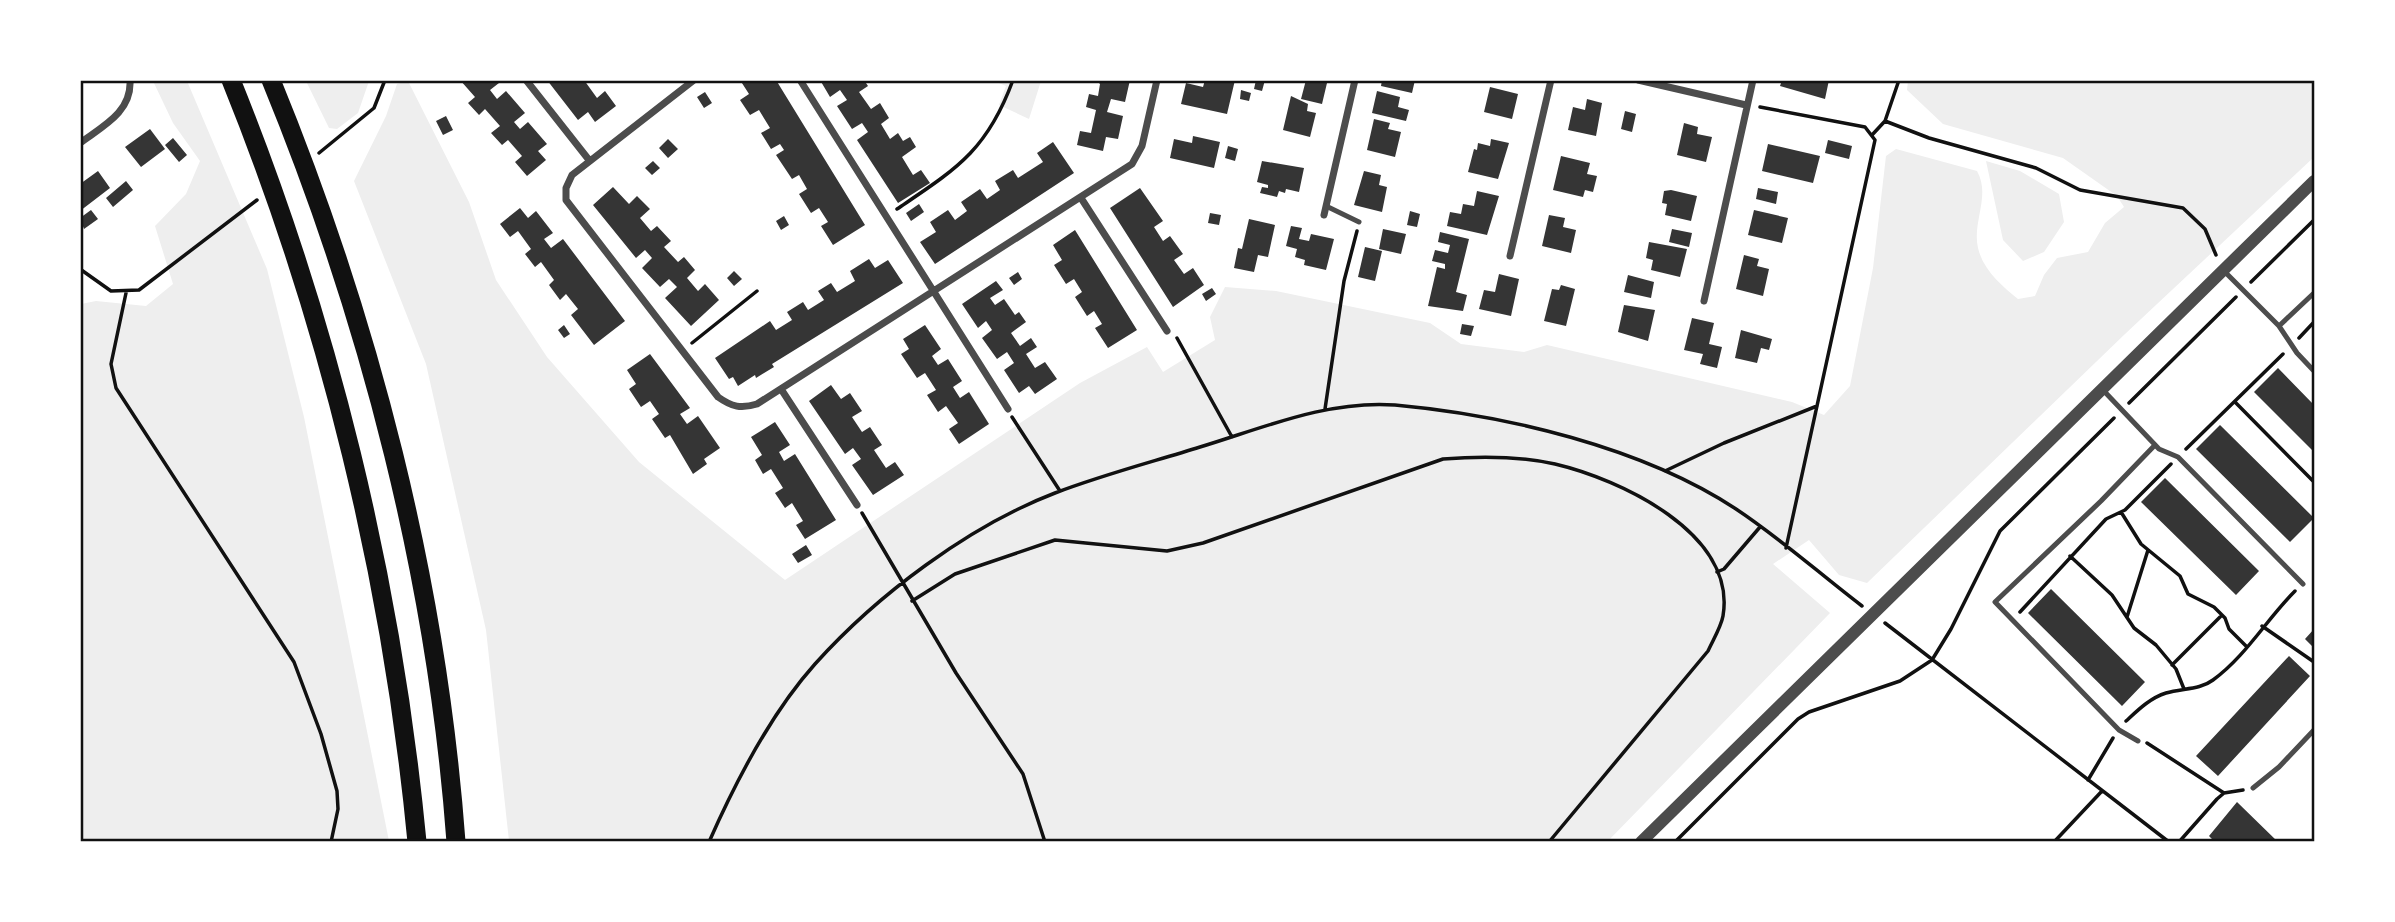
<svg xmlns="http://www.w3.org/2000/svg" width="2395" height="922" viewBox="0 0 2395 922" font-family="'Nunito Sans',sans-serif">
<style>
.green{fill:#eee}
.building{fill:#353535}
.lines{fill:none;stroke-linecap:round;stroke-linejoin:round}
.path{stroke:#111;stroke-width:3.5}
.service{stroke:#4c4c4c;stroke-width:5}
.minor{stroke:#4c4c4c;stroke-width:7}
.tertiary{stroke:#4c4c4c;stroke-width:12}
.motorway{stroke:#111;stroke-width:19}
.neatline{fill:none;stroke:#111;stroke-width:2.5}
</style>
<rect width="100%" height="100%" fill="#fff"/>
<path class="green" d="M153,81H187L267,269L304,417L389,841L81,842V304L96,301L146,306L173,284L155,226L186,194L200,161L173,123Z
M306,81H369L358,113L337,129L329,128Z
M408,81L469,202L496,280L547,357L639,462L785,580L1080,383L1147,347L1163,372L1215,340L1210,317L1225,287L1276,291L1430,323L1461,344L1524,352L1547,345L1792,402L1824,415L1850,386L1873,268L1886,156L1896,149L1977,171C1991,196 1972,222 1978,248C1983,270 2002,286 2018,299L2035,296L2044,275L2057,258L2088,252L2105,223L2124,207L2117,196L2063,158L1943,124L1907,90L1908,81H2314V157L2125,334L1867,583L1839,575L1809,540L1773,564L1830,613L1608,841H509L486,630L426,364L354,181L386,116L397,84Z
M994,81H1041L1029,119L999,105L1006,86Z
M1986,161L2020,171L2059,194L2064,222L2044,252L2023,261L2003,240Z"/>
<path class="building" d="M460,80H496L499,83L490,90L497,99L506,91L525,113L514,122L520,129L528,122L547,144L538,151L546,160L527,176L515,162L522,156L508,140L502,145L491,133L500,126L485,109L479,115L468,103L475,97Z
M547,80H584L597,98L605,91L616,106L595,122L588,112L578,120Z
M740,80H776L865,225L833,245L821,226L828,222L819,208L811,213L799,194L807,189L799,175L792,179L776,155L784,150L780,144L771,149L761,133L770,128L759,110L750,115L740,100L749,94Z
M820,80H864L868,86L859,92L871,109L880,103L889,118L881,124L890,139L898,133L903,141L910,137L916,147L902,157L913,175L921,170L930,183L898,203L857,140L868,132L862,123L852,129L837,106L847,100L840,90L830,97Z
M1096,80H1130L1125,102L1111,99L1107,112L1123,116L1118,139L1106,137L1103,151L1077,145L1080,131L1091,133L1096,110L1086,107L1089,94L1098,96L1100,84Z
M1205,80L1219,83L1220,80H1235L1227,114L1181,104L1186,83L1203,87Z
M1256,80H1265L1262,91L1254,89Z
M1306,80L1327,83L1322,104L1301,99Z
M1382,80H1415L1412,93L1381,86Z
M1782,80H1829L1825,99L1780,86Z
M1490,87L1518,94L1512,119L1484,112Z
M1241,90L1251,93L1249,101L1240,99Z
M1377,91L1400,97L1398,107L1409,110L1406,121L1372,113Z
M705,92L712,103L704,108L697,97Z
M1291,96L1308,104L1307,111L1316,113L1310,137L1283,130Z
M1587,99L1602,103L1596,136L1568,130L1573,107L1585,110Z
M1625,111L1636,114L1632,132L1621,129Z
M446,116L453,130L443,135L436,121Z
M1374,119L1390,123L1388,129L1401,132L1395,157L1367,150Z
M1684,123L1698,127L1697,134L1712,137L1706,162L1677,155Z
M150,129L165,149L141,167L125,147Z
M1193,136L1220,142L1214,168L1170,158L1174,139L1192,143Z
M173,138L187,155L179,162L165,145Z
M668,139L678,149L668,158L659,148Z
M1491,139L1509,143L1498,179L1468,172L1474,149L1477,150L1478,143L1490,146Z
M1828,140L1852,146L1849,159L1825,153Z
M1053,142L1074,173L935,264L920,242L936,232L930,222L948,210L955,220L967,211L961,202L980,189L987,199L1000,190L995,181L1013,170L1018,178L1043,162L1037,153Z
M1768,144L1820,156L1813,183L1762,171Z
M1228,146L1238,149L1235,161L1225,158Z
M1561,156L1590,163L1587,174L1597,176L1593,192L1585,190L1583,197L1553,190Z
M653,161L660,168L652,175L645,168Z
M1262,161L1304,168L1299,192L1286,189L1285,193L1279,191L1277,197L1260,193L1262,187L1268,188V185L1257,182Z
M98,171L110,188L80,211V184Z
M1364,171L1381,175L1379,185L1387,187L1382,212L1354,205Z
M126,181L133,190L113,207L106,198Z
M613,187L629,204L637,196L650,209L640,218L651,231L657,226L671,241L664,247L678,262L684,257L695,270L687,278L698,291L705,284L719,300L691,326L665,298L677,287L669,279L660,287L642,268L652,258L645,250L636,258L593,205Z
M1140,188L1163,221L1154,227L1163,241L1170,236L1183,254L1174,260L1184,274L1193,268L1204,285L1173,307L1110,208Z
M1758,188L1778,192L1776,204L1756,199Z
M1671,190L1697,196L1691,221L1665,215L1667,204L1662,203L1664,191Z
M1477,191L1499,196L1487,235L1447,226L1450,212L1461,214L1463,204L1474,206Z
M919,204L924,212L911,221L906,213Z
M520,208L528,218L536,211L553,233L544,239L551,248L563,239L625,321L594,345L571,315L578,309L566,294L560,300L549,285L554,280L541,262L535,267L525,254L531,249L518,231L510,237L500,224Z
M91,210L98,219L84,229L80,218Z
M1754,210L1788,218L1782,243L1748,235Z
M1410,211L1420,214L1417,227L1407,225Z
M1210,213L1221,215L1219,225L1208,223Z
M1549,215L1565,218L1563,227L1576,230L1571,253L1542,246Z
M784,216L789,225L781,230L776,221Z
M1249,219L1275,225L1268,257L1258,255L1254,272L1234,268L1238,248L1242,249Z
M1291,226L1302,228L1299,239L1309,241L1311,234L1334,239L1326,270L1304,265L1305,260L1295,257L1297,249L1286,246Z
M1383,229L1406,234L1401,254L1379,249Z
M1672,229L1692,233L1689,247L1669,242Z
M1075,230L1137,330L1108,348L1095,328L1102,324L1094,311L1087,316L1075,297L1082,292L1074,279L1066,284L1054,265L1062,260L1053,245Z
M1440,232L1469,239L1456,292L1467,295L1463,311L1428,306L1437,267L1445,269V264L1432,261L1435,250L1448,253L1450,245L1438,242Z
M1649,242L1687,249L1680,277L1651,270L1653,260L1646,258Z
M1365,247L1382,251L1375,281L1358,277Z
M1744,255L1759,259L1757,266L1769,269L1763,296L1736,289Z
M869,259L875,268L888,260L903,283L772,364L774,367L756,378L755,375L738,386L733,377L729,379L715,358L770,321L776,330L792,320L787,312L803,302L808,310L824,300L818,291L831,283L837,292L855,281L850,271Z
M734,271L742,279L734,286L727,278Z
M1018,272L1022,279L1014,285L1009,278Z
M1499,274L1519,279L1511,316L1479,309L1484,290L1495,292Z
M1628,275L1654,282L1651,298L1624,292Z
M996,281L1003,290L990,298L995,305L1004,299L1015,315L1019,312L1026,322L1011,333L1020,346L1031,338L1037,347L1026,354L1035,368L1045,362L1057,379L1035,394L1029,386L1019,393L1004,370L1014,363L1007,352L997,359L982,338L992,330L986,321L978,328L962,304Z
M1561,285L1575,289L1566,326L1544,321L1552,289L1559,290Z
M1212,288L1216,294L1206,301L1202,294Z
M1624,305L1655,310L1648,341L1618,332Z
M1692,318L1714,323L1709,344L1722,347L1717,368L1700,364L1703,354L1684,350Z
M1462,324L1474,326L1471,336L1460,334Z
M564,325L570,334L564,338L558,330Z
M925,325L941,349L932,356L938,365L948,359L962,381L953,387L960,398L969,392L989,424L959,444L949,429L958,423L946,406L938,412L927,395L936,390L925,373L917,378L901,354L909,349L903,339Z
M1741,330L1772,339L1769,350L1761,348L1757,363L1735,358Z
M650,354L690,408L680,414L687,424L698,416L720,448L704,459L707,464L693,474L670,435L665,438L652,419L659,414L650,401L641,407L629,389L636,384L627,370Z
M2278,368L2314,405V452L2254,392Z
M831,385L841,399L850,393L862,411L852,417L862,432L870,427L882,445L874,450L886,468L895,462L904,475L873,495L852,465L861,459L853,448L845,454L809,401Z
M775,422L790,445L779,452L784,461L795,454L836,520L805,539L796,525L803,521L792,503L785,508L775,493L783,488L771,469L763,474L755,460L762,455L751,437Z
M2220,425L2314,518L2290,542L2196,449Z
M2165,478L2259,571L2236,595L2141,502Z
M806,545L812,555L798,563L792,554Z
M2051,589L2145,682L2122,706L2028,613Z
M2314,629V648L2305,639Z
M2289,656L2310,676L2218,776L2196,756Z
M2237,802L2278,842H2215L2209,836Z"/>
<g class="lines">
<path class="path" d="M1760,107L1865,127L1875,140L1786,548
M1885,121L1929,138L2036,168L2080,190L2183,208L2205,229L2216,255
M1872,135L1885,121L1899,80
M319,153L374,108L385,80
M897,209C956,169 987,151 1013,80
M80,269L111,291L139,290L257,200
M2251,282L2314,220
M126,293L111,364L116,388L294,662L321,734L337,791L338,809L331,842
M1177,338L1232,437
M2299,338L2314,322
M692,343L757,291
M2235,402L2314,482
M2129,403L2236,297
M1325,409L1344,281L1357,231
M1012,417L1060,491
M2186,449L2283,354
M1665,471L1724,443L1817,406
M2121,512L2141,544L2180,576L2188,594L2214,607L2225,618L2229,629L2246,646
M862,513L956,673L1023,774L1045,842
M2070,556L2112,595L2134,628L2156,645L2176,669L2184,689
M1717,572L1724,569L1760,527
M912,601L955,574L1055,540L1167,551L1203,543L1443,459C1480,456 1519,456 1555,464C1619,479 1737,533 1723,616C1721,627 1713,640 1708,651L1549,842
M2020,612L2106,519L2125,510L2171,464
M2127,617L2148,550
M1885,623L2169,842
M2262,626L2314,662
M2172,665L2222,615
M2126,721C2138,710 2150,698 2166,693C2182,688 2200,690 2213,680C2245,657 2267,619 2295,591
M2147,743L2224,793
M2088,780L2113,738
M709,842C735,783 772,712 815,664C877,595 969,526 1055,493C1102,475 1152,462 1200,447C1263,428 1327,400 1395,405C1505,415 1642,447 1736,509C1780,538 1820,574 1862,606
M1675,842L1798,719L1809,712L1900,681L1932,660L1951,629L2000,531L2114,418
M2054,842L2102,791
M2179,842L2217,799L2224,793L2243,790"/>
<path class="service" d="M1326,206L1359,222
M2223,270L2279,326L2297,353L2314,371
M2279,326L2314,293
M2102,389L2159,449L2178,457L2303,584
M2138,741L2119,730L1995,602L2101,501L2155,445
M2253,788L2279,767L2314,730"/>
<path class="minor" d="M526,80L589,160
M694,80L572,175L566,188V200L718,397C732,407 741,409 757,404L1132,164L1142,146L1157,80
M800,80L1008,409
M1638,80L1746,105
M80,143C103,126 132,112 130,80
M1081,198L1167,331
M1324,215L1355,80
M1510,256L1551,80
M1704,301L1753,80
M781,389L857,505"/>
<path class="tertiary" d="M1641,842L2314,181"/>
<path class="motorway" d="M231,80C329,322 392,581 417,842
M271,80C370,321 437,582 456,842"/>
</g>
<rect width="2395" height="922" fill="none" stroke="#ffffff" stroke-width="164"/>
<rect x="82" y="82" width="2231" height="758" class="neatline"/>
</svg>
